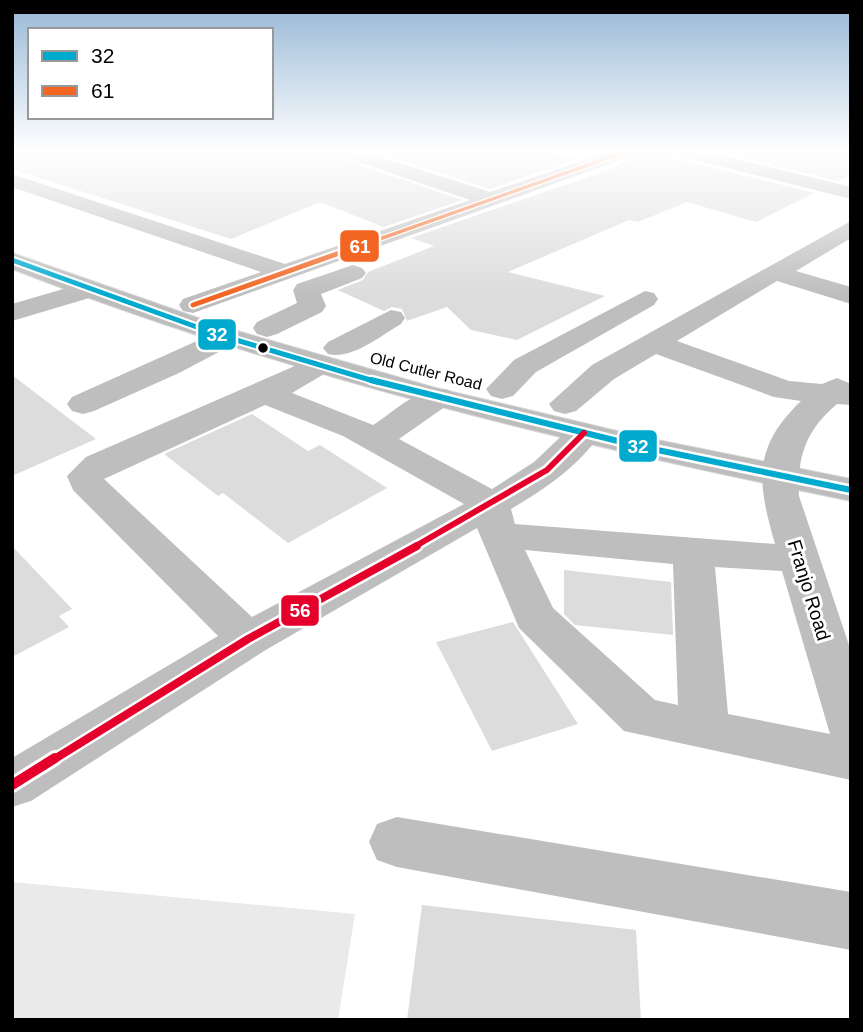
<svg xmlns="http://www.w3.org/2000/svg" width="863" height="1032" viewBox="0 0 863 1032" font-family="Helvetica,sans-serif">
<style>
.green{fill:#eaeaea}
.building{fill:#dcdcdc}
.lines{fill:none;stroke-linecap:round;stroke-linejoin:round}
.major-casing{stroke:#dbdbdb;stroke-width:2}
.minor{fill:#bebebe;fill-rule:evenodd}
.major{fill:#bdbdbd;fill-rule:evenodd}
.bus-1-far1-casing{stroke:#fff;stroke-width:9}
.bus-1-casing{stroke:#fff;stroke-width:11}
.bus-2-far1-casing{stroke:#fff;stroke-width:6}
.bus-2-casing{stroke:#fff;stroke-width:9}
.bus-3-far2-casing{stroke:#fff;stroke-width:11}
.bus-3-far1-casing{stroke:#fff;stroke-width:13}
.bus-3-casing{stroke:#fff;stroke-width:16}
.bus-1-far1{stroke:#00a9ce;stroke-width:5}
.bus-1{stroke:#00a9ce;stroke-width:6}
.bus-2-far1{stroke:#f26522;stroke-width:3.5}
.bus-2{stroke:#f26522;stroke-width:5}
.bus-3-far2{stroke:#e4002b;stroke-width:6}
.bus-3-far1{stroke:#e4002b;stroke-width:8}
.bus-3{stroke:#e4002b;stroke-width:10}
.bus-dot{fill:#000;stroke:#fff;stroke-width:2.5}
.labels{text-anchor:middle;dominant-baseline:central;stroke-width:6;stroke-linejoin:round;paint-order:stroke}
.far-street-label{font-size:16px;fill:#000;stroke:#fff}
.street-label{font-size:19px;fill:#000;stroke:#fff}
.line-badge{stroke:#fff;stroke-width:2.5}
.badge-label{font-size:19px;text-anchor:middle;font-weight:bold;fill:#fff}
</style>
<rect width="100%" height="100%" fill="#fff"/>
<path class="green" d="M12,882L355,914L338,1020H12Z"/>
<path class="building" d="M12,152H336L340,158L462,200L384,227L320,202L231,239L12,169Z
M374,152H550L578,159L490,189Z
M637,152H674L678,159L814,193L756,222L687,202L638,222L629,220L508,272L605,296L517,340L471,330L447,307L407,321L402,309L392,307L384,311L338,290L363,280L368,272L434,246L411,238L611,169L633,158Z
M718,152H851V175L838,181Z
M12,375L96,439L12,476Z
M252,414L308,451L320,445L387,488L288,543L223,493L218,496L164,454Z
M12,546L72,609L59,616L69,627L12,657Z
M564,570L671,582L673,635L575,625L564,614Z
M513,622L578,724L492,751L436,642Z
M422,905L636,930L641,1020H407Z"/>
<g class="lines">
<defs>
<path id="major" d="M12,253L227,328L436,388L638,436L851,479V501C565,443 284,375 12,269Z"/>
</defs>
<use href="#major" class="major-casing"/>
<path class="minor" d="M339,152H366L490,192L608,152H634L632,156L193,313L183,311L179,305L183,299L261,272L12,187V174L285,264L470,200L341,156Z
M677,152H708L851,187V199L679,156Z
M851,221V238L796,271L851,287V304L777,281L677,341L789,381L822,384L837,378L851,384V405L837,404C806,430 797,457 799,496L851,651V780L624,731L519,628L477,528L264,651L31,801L12,807V758L218,636L73,490L67,476L86,457L320,355L331,358L335,364L331,370L292,393L373,425C395,411 422,383 449,390L454,397L449,404L399,439L492,489L534,462L572,426L584,423L596,426L601,433C579,466 545,489 511,509L515,524L775,544C758,484 751,449 801,401L774,397L656,354L614,379L576,411L565,414L554,411L549,404L592,365ZM265,405L343,436L464,504L252,617L104,479ZM525,550L673,564L678,705L655,700L553,608ZM715,567L782,571L830,734L728,714Z
M353,265L362,268L366,273L362,278L321,294L326,306L322,312L277,334L267,337L257,334L253,328L257,322L297,303L293,290L297,284Z
M87,282L96,284L100,290L96,296L12,321V304Z
M645,291L654,293L658,299L654,305L536,372L513,396L502,399L491,396L486,389L514,360Z
M391,310L401,312L405,318L401,324C380,336 352,360 328,354L323,348L328,342Z
M228,327L238,330L242,336L238,342L179,373L94,411L83,414L72,411L67,404L72,397Z
M397,817L851,892V950L397,867L377,860L369,842L377,824Z"/>
<use href="#major" class="major"/>
<defs>
<path id="bus-1-far1" d="M12,260L216,334L377,382"/>
<path id="bus-1" d="M371,380L638,446L851,490"/>
<path id="bus-2-far1" d="M340,253L625,152"/>
<path id="bus-2" d="M193,305L345,251"/>
<path id="bus-3-far2" d="M414,547L547,470L584,433"/>
<path id="bus-3-far1" d="M53,760L248,639L417,546"/>
<path id="bus-3" d="M12,785L55,758"/>
</defs>
<use href="#bus-1-far1" class="bus-1-far1-casing"/>
<use href="#bus-1" class="bus-1-casing"/>
<use href="#bus-2-far1" class="bus-2-far1-casing"/>
<use href="#bus-2" class="bus-2-casing"/>
<use href="#bus-3-far2" class="bus-3-far2-casing"/>
<use href="#bus-3-far1" class="bus-3-far1-casing"/>
<use href="#bus-3" class="bus-3-casing"/>
<use href="#bus-1-far1" class="bus-1-far1"/>
<use href="#bus-1" class="bus-1"/>
<use href="#bus-2-far1" class="bus-2-far1"/>
<use href="#bus-2" class="bus-2"/>
<use href="#bus-3-far2" class="bus-3-far2"/>
<use href="#bus-3-far1" class="bus-3-far1"/>
<use href="#bus-3" class="bus-3"/>
</g>
<linearGradient id="sky" x2="0" y2="1"><stop stop-color="#96b7d6"/><stop offset="0.51" stop-color="#fff"/><stop offset="1" stop-color="#fff" stop-opacity="0"/></linearGradient>
<rect width="863" height="296" fill="url(#sky)"/>
<circle class="bus-dot" cx="263" cy="348" r="6"/>
<g class="labels">
<g class="far-street-label">
<text transform="translate(426 371) rotate(14)">Old Cutler Road</text>
</g>
<g class="street-label">
<text transform="translate(809 590) rotate(73)">Franjo Road</text>
</g>
</g>
<g class="line-badge">
<rect x="339" y="229" width="41" height="34" rx="7" fill="#f26522"/>
<rect x="197" y="318" width="40" height="33" rx="7" fill="#00a9ce"/>
<rect x="618" y="429" width="40" height="34" rx="7" fill="#00a9ce"/>
<rect x="280" y="594" width="40" height="33" rx="7" fill="#e4002b"/>
</g>
<g class="badge-label">
<text x="360" y="253">61</text>
<text x="217" y="341">32</text>
<text x="638" y="453">32</text>
<text x="300" y="617">56</text>
</g>
<rect width="863" height="1032" fill="none" stroke="#000000" stroke-width="28"/>
<rect x="28" y="28" width="245" height="91" fill="#ffffff" stroke="#999999" stroke-width="2"/>
<rect x="42" y="51" width="35" height="10" fill="#00a9ce" stroke="#999999" stroke-width="2"/>
<text x="91" y="63" font-size="21" fill="#000000">32</text>
<rect x="42" y="86" width="35" height="10" fill="#f26522" stroke="#999999" stroke-width="2"/>
<text x="91" y="98" font-size="21" fill="#000000">61</text>
</svg>
